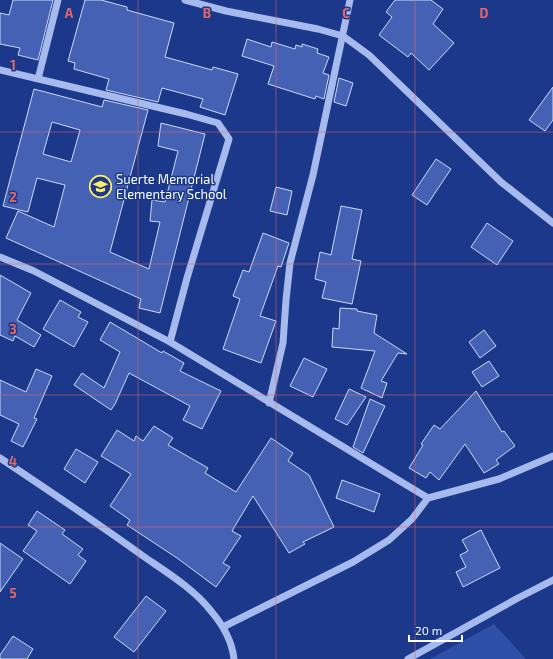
<svg xmlns="http://www.w3.org/2000/svg" width="553" height="659" viewBox="0 0 553 659" font-family="'Exo 2',sans-serif">
<style>
.green{fill:#2f50a9}
.building{fill:#4461b3;stroke:#cdd9f9;fill-rule:evenodd}
.lines{fill:none;stroke-linecap:round;stroke-linejoin:round}
.minor{stroke:#a7baed;stroke-width:7}
.grid{fill:none;stroke:#e26868;stroke-width:1;stroke-opacity:0.55}
.labels{text-anchor:middle;dominant-baseline:central;stroke-width:3;stroke-linejoin:round;paint-order:stroke}
.poi-label{font-size:13px;fill:#fff;stroke:#1c388b;text-anchor:start}
.grid-label{font-size:13px;text-anchor:middle;font-weight:bold;fill:#e26868;stroke:#1c388b;stroke-width:3;stroke-linejoin:round;paint-order:stroke}
</style>
<rect width="100%" height="100%" fill="#1c388b"/>
<path class="green" d="M494,624L526,659H430Z"/>
<path class="building" d="M13,0H53L38,60L18,55L20,48L0,44V13L9,15Z
M85,0H101L127,7V10L174,23L165,57L212,70L213,67L238,74L225,115L200,107L203,99L162,88L158,102L106,90L109,79L74,69L75,63L68,61Z
M395,0H431L443,9L433,24L454,43L429,70L411,53L408,57L379,35L392,17L386,12Z
M247,39L271,47L272,42L295,49L296,45L302,47V44L318,49L317,53L329,57L323,73L329,75L324,99L316,96L315,99L268,84L274,66L242,56Z
M339,78L353,83L346,106L334,102Z
M553,87V120L545,131L529,120Z
M34,89L102,107L104,100L148,110L110,252L149,269L160,222L150,221L152,200L165,202L178,151L158,146L161,123L205,134L160,313L139,308L141,299L6,238L18,211L54,227L65,185L37,178L28,212L3,206ZM52,122L80,130L71,162L43,154Z
M436,159L451,169L427,205L412,195Z
M276,187L292,191L287,215L270,211Z
M341,206L362,210L352,259L361,261L352,304L322,298L326,282L315,279L320,252L331,255Z
M487,223L513,241L497,265L471,247Z
M263,233L289,243L281,267L278,266L260,316L276,321L261,363L223,349L240,299L233,296L243,270L249,272Z
M0,275L31,293L17,320L41,335L34,347L15,336L13,341L0,335Z
M60,300L81,312L78,317L88,322L74,347L43,329Z
M340,308L357,309V311L377,315L374,333L407,354L398,353L381,381L387,383L382,398L361,388L375,351L332,347L333,328L339,329Z
M110,322L162,353L163,351L184,363L180,371L221,391L202,429L183,420L190,406L129,373L115,404L111,410L74,385L82,373L104,388L120,352L100,340Z
M484,330L496,346L480,358L469,342Z
M304,358L327,369L313,397L290,386Z
M489,361L499,376L482,387L472,372Z
M36,369L52,376L34,418L37,419L23,447L11,441L19,424L0,415V380L26,392Z
M349,389L366,397L347,425L335,419Z
M476,391L502,432L504,431L515,446L496,460L499,464L484,473L465,444L439,480L430,472L426,478L409,468L423,445L421,444L434,425L440,429Z
M370,399L385,406L363,453L353,447Z
M154,426L173,438L168,445L208,468L205,473L236,492L271,438L293,453L288,461L309,475L334,527L303,542L305,544L289,553L253,496L232,531L241,536L223,563L230,567L216,587L177,558L127,525L130,520L110,506L131,474L101,456L117,430L134,441L136,436L143,441Z
M76,449L98,462L85,483L64,469Z
M342,480L380,494L374,512L336,498Z
M37,511L65,530L62,534L83,549L78,555L86,561L70,584L23,551L37,531L28,525Z
M481,530L500,568L463,587L456,572L466,567L460,555L468,551L462,540Z
M0,543L23,559L0,592Z
M146,596L166,611L134,652L114,637Z
M13,636L33,649L27,659H0V655Z"/>
<g class="lines">
<path class="minor" d="M185,0L226,11L318,29L343,36L369,55L501,182L553,223
M0,70L186,114L218,123L229,139L187,278L170,342
M38,79L58,0
M0,257L34,271L170,342L428,498L499,479L553,456
M269,403L283,343L286,300L290,263L313,175L350,0
M0,458C48,490 96,522 143,556C166,572 193,588 211,611C223,625 232,641 234,659
M223,627L353,562L389,540L412,519L428,498
M408,659L518,598L553,580"/>
</g>
<path class="grid" d="M138,0V659M276,0V659M415,0V659M0,132H553M0,264H553M0,395H553M0,527H553"/>
<defs>
<symbol id="school-ring" viewBox="-11 -11 22 22"><circle r="9.5" fill="#1c388b" stroke="#fded65" stroke-width="1.5"/><path d="M0-5L7-2L0 1L-7-2ZM-4 1L0 2.5L4 1V4Q0 6-4 4Z" fill="#fded65"/></symbol>
</defs>
<g fill-rule="evenodd">
<use href="#school-ring" x="88" y="174" width="25" height="25"/>
</g>
<g class="labels">
<g class="poi-label">
<text x="116" y="179">Suerte Memorial<tspan x="116" dy="15">Elementary School</tspan></text>
</g>
</g>
<g class="grid-label">
<text x="69" y="18">A</text>
<text x="207" y="18">B</text>
<text x="346" y="18">C</text>
<text x="484" y="18">D</text>
<text x="13" y="70">1</text>
<text x="13" y="202">2</text>
<text x="13" y="334">3</text>
<text x="13" y="466">4</text>
<text x="13" y="598">5</text>
</g>
<path d="M409 635v6h53v-6" fill="none" stroke="#ffffff" stroke-width="2"/>
<text x="415" y="635" font-size="12" fill="#ffffff" stroke="#1c388b" stroke-width="3" paint-order="stroke">20 m</text>
</svg>
